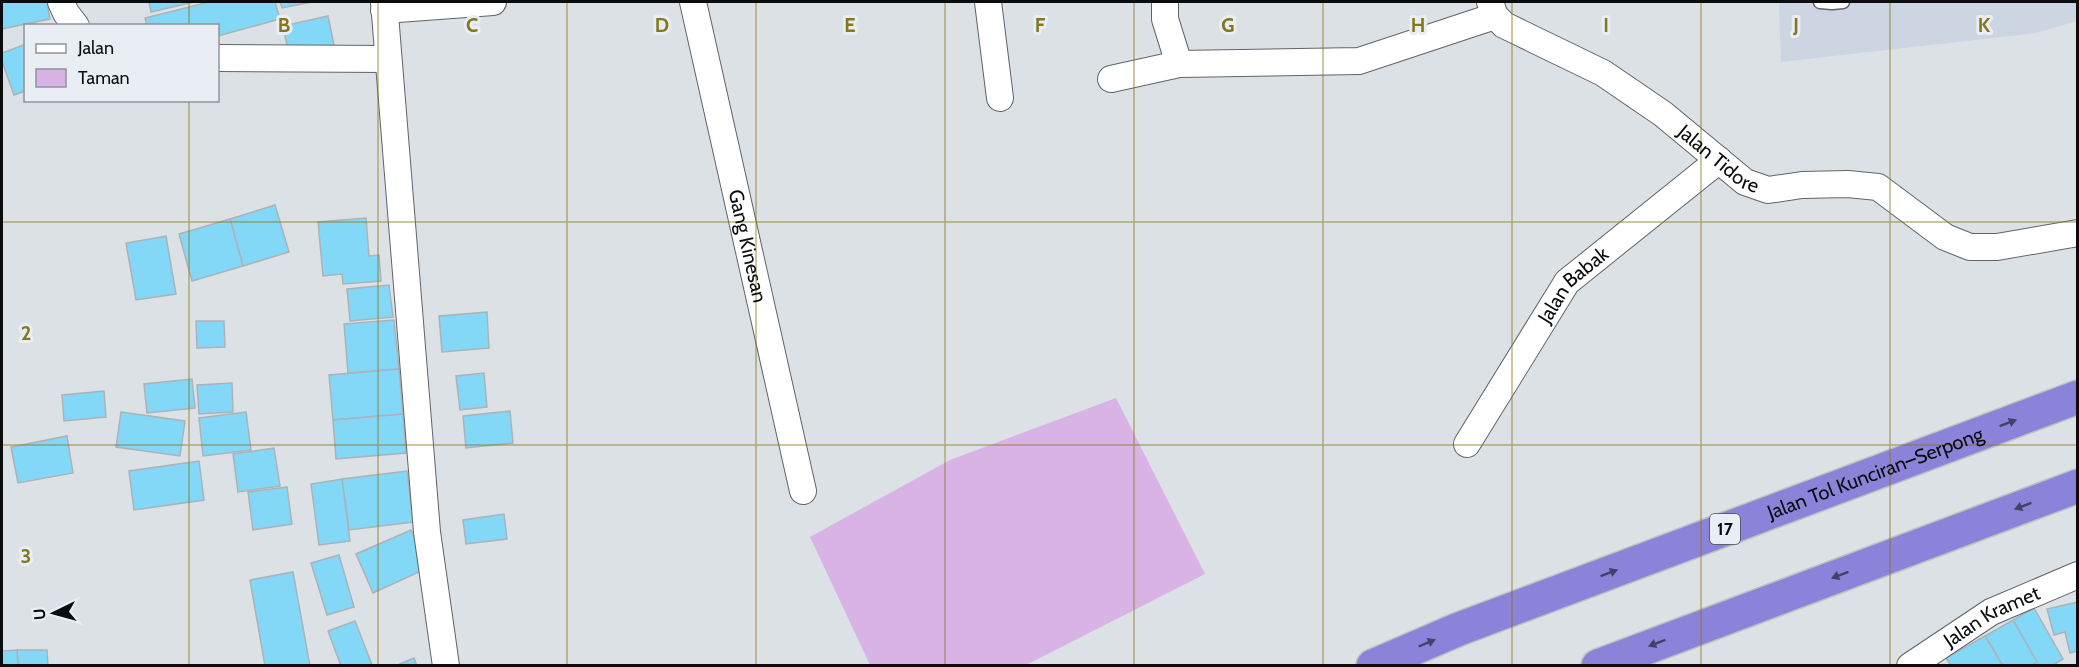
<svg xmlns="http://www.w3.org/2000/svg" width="2079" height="667" viewBox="0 0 2079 667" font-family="Cabin,sans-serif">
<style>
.built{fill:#ccd5e1}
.green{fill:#d9b2e6}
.building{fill:#83d7f7;stroke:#acb3b6;stroke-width:1.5}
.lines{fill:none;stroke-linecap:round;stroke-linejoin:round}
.lane-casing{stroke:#606469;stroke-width:15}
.street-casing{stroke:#606469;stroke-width:28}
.highway-casing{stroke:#bfc0c0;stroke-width:36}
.lane{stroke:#fff;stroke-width:12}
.street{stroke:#fff;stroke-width:26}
.highway{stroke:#8b82d9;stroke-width:33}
.oneway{fill:#444169}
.grid{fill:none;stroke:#84781c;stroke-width:1.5;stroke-opacity:0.55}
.labels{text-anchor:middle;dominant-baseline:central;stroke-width:6;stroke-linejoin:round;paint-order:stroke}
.shield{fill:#e9eef4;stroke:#4d5052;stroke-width:1.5}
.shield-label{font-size:18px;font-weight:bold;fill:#0a0c0d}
.street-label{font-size:20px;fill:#0a0c0d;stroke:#e9eef4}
.grid-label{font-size:20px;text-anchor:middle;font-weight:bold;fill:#84781c;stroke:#e9eef4;stroke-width:6;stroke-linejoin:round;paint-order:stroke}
</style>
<rect width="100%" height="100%" fill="#dce1e6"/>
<polygon class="built" points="1779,2 2077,2 2077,21 2036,33 1781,62"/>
<polygon class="green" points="1116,398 1205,574 1026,665 870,665 810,537 950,460"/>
<g class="building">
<polygon points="2,2 47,2 50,19 2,29"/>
<polygon points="149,2 194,2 151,12"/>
<polygon points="209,2 275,2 280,19 218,36 218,26 147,26 145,18"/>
<polygon points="280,2 312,2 282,8"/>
<polygon points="328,16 334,45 289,55 283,26"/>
<polygon points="26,44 26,91 14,95 2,61 2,53"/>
<polygon points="275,205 289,252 243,266 230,219"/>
<polygon points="366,218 369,256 379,255 381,281 343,284 342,274 323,276 318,222"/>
<polygon points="230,219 243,266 192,281 179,234"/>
<polygon points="166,236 176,294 136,300 126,243"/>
<polygon points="389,285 393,317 350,321 347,289"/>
<polygon points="487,312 489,348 442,352 439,316"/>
<polygon points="394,320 399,369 348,373 344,324"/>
<polygon points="196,321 224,321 225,347 197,348"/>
<polygon points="399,369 403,414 333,420 329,375"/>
<polygon points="484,373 487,407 460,410 456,376"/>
<polygon points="192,379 195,408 147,413 144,384"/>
<polygon points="232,383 233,412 199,414 197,385"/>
<polygon points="104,391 106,417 64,421 62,395"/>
<polygon points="510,411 513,443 466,448 463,416"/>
<polygon points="121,412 185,421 180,456 116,447"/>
<polygon points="246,412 251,450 203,456 199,418"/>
<polygon points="403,414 406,453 336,459 333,420"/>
<polygon points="67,436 73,473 18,483 11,447"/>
<polygon points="274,448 280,486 238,492 233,454"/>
<polygon points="199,461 204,500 134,510 129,471"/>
<polygon points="407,471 413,522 349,530 342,479"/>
<polygon points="342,479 350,541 319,545 311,484"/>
<polygon points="287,487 292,524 253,530 248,492"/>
<polygon points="504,514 507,539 466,544 463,520"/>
<polygon points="411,530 428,568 373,593 356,554"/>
<polygon points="339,555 354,607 327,615 311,563"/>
<polygon points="293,572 310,666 265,666 250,580"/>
<polygon points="2078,602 2078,651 2070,653 2065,632 2054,635 2047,609"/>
<polygon points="2034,608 2063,659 2052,666 2039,666 2013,620"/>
<polygon points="2013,620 2037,662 2031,666 2003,666 1985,636"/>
<polygon points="355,621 372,665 372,666 341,666 328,631"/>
<polygon points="1985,636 2003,666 1951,666 1946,658"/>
<polygon points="17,650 47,650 48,666 18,666"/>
<polygon points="17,650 18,666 2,666 2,651"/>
<polygon points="414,658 417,666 395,666"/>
</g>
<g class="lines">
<defs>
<polyline id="lane" points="1820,2 1832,3 1843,2"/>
<g id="street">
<polyline points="61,2 66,13 76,26"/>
<polyline points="384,2 427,532 446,666"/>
<path id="s1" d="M693,2l110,489"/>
<polyline points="988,2 1000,98"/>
<polyline points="1165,2 1165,19 1179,64"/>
<path id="s2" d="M1490,2l5,14 9,9 99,48 60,41 82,68 23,8 34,-5 46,-1 30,3 67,50 25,10h27l81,-14"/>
<polyline points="384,10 493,2"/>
<polyline points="218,58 388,59"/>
<polyline points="1111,79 1179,64 1359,61 1495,16"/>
<path id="s3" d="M1467,444l100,-162 152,-122"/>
<path id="s4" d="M1910,666l81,-54 87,-37"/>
</g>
<g id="highway">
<path id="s5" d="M1373,666l86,-37 619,-232"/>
<polyline points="1598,666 2078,486"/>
</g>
</defs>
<use href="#lane" class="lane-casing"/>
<use href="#street" class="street-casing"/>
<use href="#highway" class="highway-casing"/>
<use href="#lane" class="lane"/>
<use href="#street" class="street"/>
<use href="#highway" class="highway"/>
</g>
<defs><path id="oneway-solid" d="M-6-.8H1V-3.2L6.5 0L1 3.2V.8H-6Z" transform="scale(1.5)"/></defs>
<g class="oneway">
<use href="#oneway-solid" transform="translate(2008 423) rotate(-21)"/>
<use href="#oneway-solid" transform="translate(2023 506) rotate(159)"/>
<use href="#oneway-solid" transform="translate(1609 573) rotate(-21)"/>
<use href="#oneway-solid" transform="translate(1840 575) rotate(159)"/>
<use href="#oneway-solid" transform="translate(1427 643) rotate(-23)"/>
<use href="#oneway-solid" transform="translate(1657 643) rotate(159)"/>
</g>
<path class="grid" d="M189,2v24M378,2v664M567,2v664M756,2v664M945,2v664M1134,2v664M1323,2v664M1512,2v664M1701,2v664M1890,2v664M189,100v566M2,222h2076M2,445h2076"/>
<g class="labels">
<rect class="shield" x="1710" y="514" width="30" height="30" rx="4.5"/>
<g class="shield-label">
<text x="1725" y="529">17</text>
</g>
<g class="street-label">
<text stroke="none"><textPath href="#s2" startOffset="282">Jalan Tidore</textPath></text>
<text stroke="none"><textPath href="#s1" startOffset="250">Gang Kinesan</textPath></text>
<text stroke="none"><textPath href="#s3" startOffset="192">Jalan Babak</textPath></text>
<text stroke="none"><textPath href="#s5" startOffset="538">Jalan Tol Kunciran–Serpong</textPath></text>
<text stroke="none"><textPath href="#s4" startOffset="96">Jalan Kramet</textPath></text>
</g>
</g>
<g class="grid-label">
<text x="284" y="32">B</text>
<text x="472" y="32">C</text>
<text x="662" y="32">D</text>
<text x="850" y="32">E</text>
<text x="1040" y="32">F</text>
<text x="1228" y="32">G</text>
<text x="1418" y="32">H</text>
<text x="1606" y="32">I</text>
<text x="1796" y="32">J</text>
<text x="1984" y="32">K</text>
<text x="26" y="340">2</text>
<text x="26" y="563">3</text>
</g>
<rect width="2079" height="667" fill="none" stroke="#0a0c0d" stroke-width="6"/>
<rect x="24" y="24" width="195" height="78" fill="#e9eef4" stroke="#909498" stroke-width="1.5"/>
<rect x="36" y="44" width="30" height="9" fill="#ffffff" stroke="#909498" stroke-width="1.5"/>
<text x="78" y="54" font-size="18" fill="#0a0c0d">Jalan</text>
<rect x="36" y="69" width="30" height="18" fill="#d9b2e6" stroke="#909498" stroke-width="1.5"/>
<text x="78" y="84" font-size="18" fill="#0a0c0d">Taman</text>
<g transform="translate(54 613) rotate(265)" stroke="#e9eef4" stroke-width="4.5" paint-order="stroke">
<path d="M0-4.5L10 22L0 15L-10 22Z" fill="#0a0c0d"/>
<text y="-9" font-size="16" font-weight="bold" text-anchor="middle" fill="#0a0c0d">U</text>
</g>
</svg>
